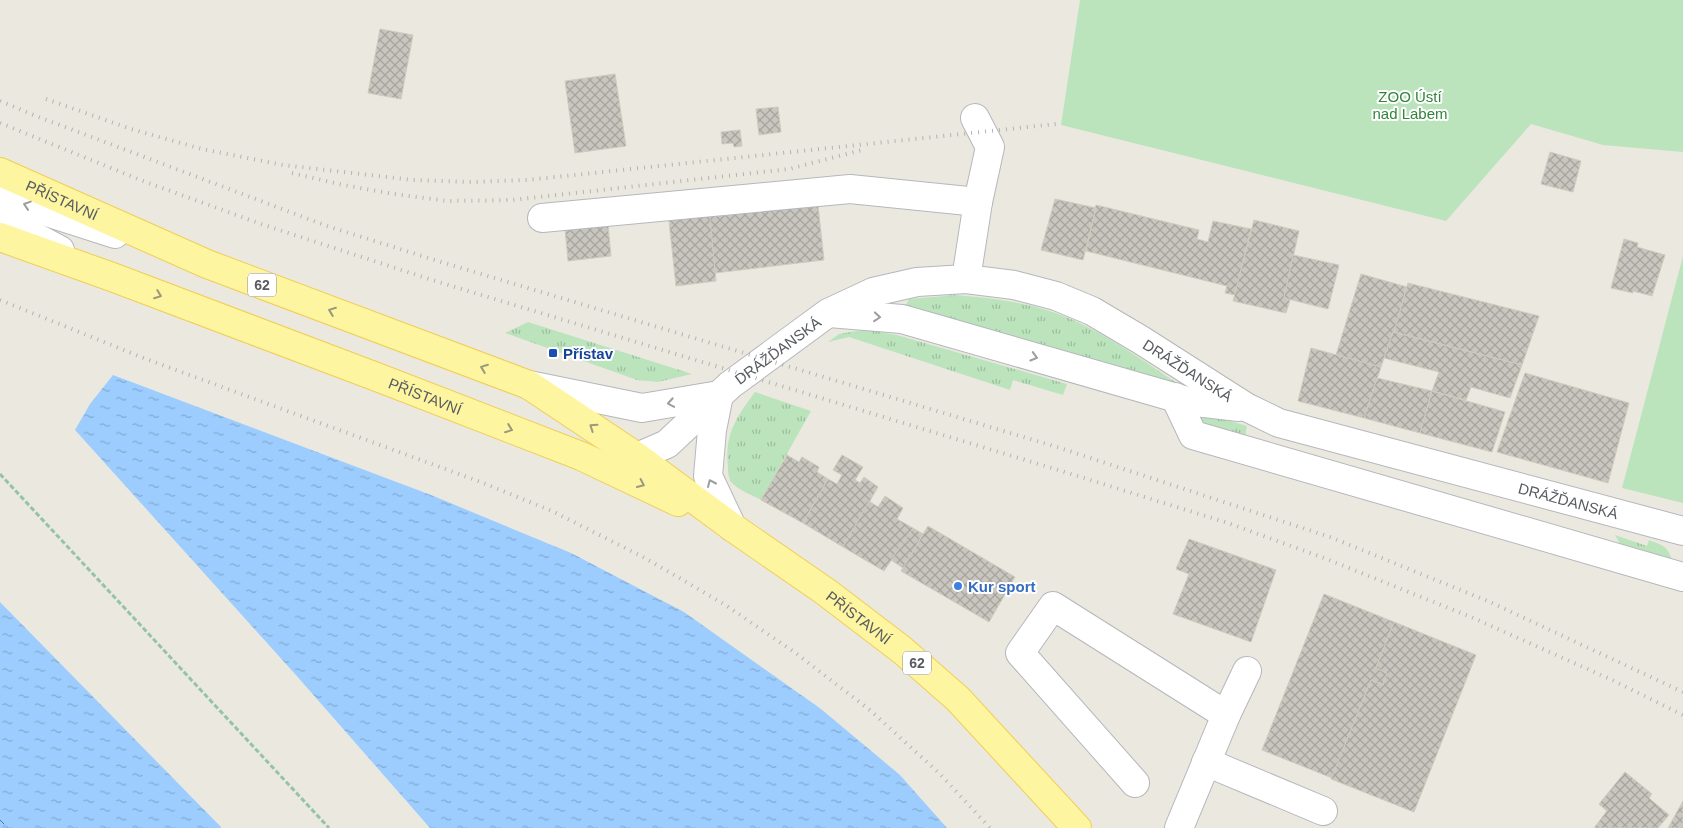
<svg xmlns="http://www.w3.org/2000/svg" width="1683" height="828" viewBox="0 0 1683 828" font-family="Helvetica,sans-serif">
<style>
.grass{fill:url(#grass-tufts)}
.park{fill:#bbe4bd}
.water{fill:url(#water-ripples)}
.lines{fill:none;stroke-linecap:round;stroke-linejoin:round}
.ferry{stroke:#4076c1;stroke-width:1;stroke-dasharray:6 5;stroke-linecap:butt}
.building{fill:url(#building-cross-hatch);stroke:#d0cbbe}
.minor-casing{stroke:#b5b7bc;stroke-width:30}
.major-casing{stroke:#f0ce54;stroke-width:30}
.path{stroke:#94c4a5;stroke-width:3;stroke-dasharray:5 2.5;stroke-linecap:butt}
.minor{stroke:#fff;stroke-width:28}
.major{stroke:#fef5a1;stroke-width:28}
.rail{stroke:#b1b2b2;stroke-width:4;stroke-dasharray:1 6;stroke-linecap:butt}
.oneway{stroke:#9b9da0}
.oneway2{stroke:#9a997a}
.transit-dot{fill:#1a4fb4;stroke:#fff;stroke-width:2}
.shop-dot{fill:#3f7fe0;stroke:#fff;stroke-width:2}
.labels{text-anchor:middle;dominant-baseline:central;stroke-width:4;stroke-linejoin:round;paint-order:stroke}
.shield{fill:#fff;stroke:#8a8c90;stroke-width:1}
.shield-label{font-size:14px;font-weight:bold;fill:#585b60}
.park-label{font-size:15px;fill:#34833d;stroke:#fff}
.street-label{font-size:15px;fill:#585b60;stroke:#fff}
.transit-label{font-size:15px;font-weight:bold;fill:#164399;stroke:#fff;text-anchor:start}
.shop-label{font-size:15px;font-weight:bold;fill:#366cbe;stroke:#fff;text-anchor:start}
</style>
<defs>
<pattern id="grass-tufts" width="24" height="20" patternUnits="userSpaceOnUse" patternTransform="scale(1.25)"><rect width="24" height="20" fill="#bbe4bd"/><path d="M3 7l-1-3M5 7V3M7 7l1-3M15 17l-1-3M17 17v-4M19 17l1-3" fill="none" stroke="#9bbc9d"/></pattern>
<pattern id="water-ripples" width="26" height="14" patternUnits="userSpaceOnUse" patternTransform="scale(1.25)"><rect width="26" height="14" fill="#9ccdfe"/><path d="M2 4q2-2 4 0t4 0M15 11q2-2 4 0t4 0" fill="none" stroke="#82a9d1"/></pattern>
<pattern id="building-cross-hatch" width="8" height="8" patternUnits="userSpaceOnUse" patternTransform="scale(1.25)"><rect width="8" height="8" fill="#c8c6be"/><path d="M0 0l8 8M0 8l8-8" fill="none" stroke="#a5a49e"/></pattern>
</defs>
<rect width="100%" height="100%" fill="#ebe9df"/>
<g class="grass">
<path d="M956,295c33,3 65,6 97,17 47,16 91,50 132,76l-276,-80 -3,-3 3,-6z"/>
<polygon points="528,322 692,374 658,382 637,380 505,333"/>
<polygon points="856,331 873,331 897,335 1067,384 1063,395 1013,380 1010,390 849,337 828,342 839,334"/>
<path d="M755,392l56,19 -50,89c-9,-5 -23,-10 -30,-18 -3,-5 -3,-10 -3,-15 -4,-33 9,-51 27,-75z"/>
<polygon points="1203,413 1247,426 1245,437 1199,425 1196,415"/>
<path d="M1615,535l32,11 2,-6c13,5 18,6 23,19l-52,-15z"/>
</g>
<g class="park">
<polygon points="1080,0 1683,0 1683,152 1603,145 1531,124 1446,221 1061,125"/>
<polygon points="1683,256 1683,503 1622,488"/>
</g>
<g class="water">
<polygon points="113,375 431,495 571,553 684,612 821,709 900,775 947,828 430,828 295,674 75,430 90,404"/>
<polygon points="0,602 221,827 221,828 0,828"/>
</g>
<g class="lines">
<polyline class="ferry" points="0,820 8,828"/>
</g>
<g class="building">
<polygon points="380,29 413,35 401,99 368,93"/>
<polygon points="615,74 626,146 575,153 565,81"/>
<polygon points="778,107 781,132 759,135 756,109"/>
<polygon points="740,130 742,146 734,147 733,143 722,144 721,132"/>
<polygon points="1550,152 1581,161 1573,192 1541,184"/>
<polygon points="1055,199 1096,208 1083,260 1041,250"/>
<polygon points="818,205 824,260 715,273 709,217"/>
<polygon points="1096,205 1199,230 1197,239 1208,242 1213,221 1251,229 1235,295 1225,293 1227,286 1086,251 1096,208 1095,208"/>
<polygon points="709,208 716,281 676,286 668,212"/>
<polygon points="1254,220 1299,231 1284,298 1290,300 1286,313 1233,301"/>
<polygon points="608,224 611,256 568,261 565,229"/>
<polygon points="1624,239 1638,243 1637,247 1665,255 1652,296 1633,291 1633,293 1611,288"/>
<polygon points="1293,255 1339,265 1328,309 1284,298"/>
<polygon points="1361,274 1407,287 1394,332 1393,332 1381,367 1336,355"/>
<polygon points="1408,283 1539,316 1522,365 1394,332"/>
<polygon points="1393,332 1522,365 1510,398 1471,387 1466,400 1432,391 1439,372 1384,358"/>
<polygon points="1311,348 1381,367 1364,418 1298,401"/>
<polygon points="1525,373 1629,403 1608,483 1497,452"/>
<polygon points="1377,378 1432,391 1420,433 1364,418"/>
<polygon points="1432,391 1505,412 1492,452 1420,433"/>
<polygon points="787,455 799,462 802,457 819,467 817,472 828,479 803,523 761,500"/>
<polygon points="842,455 863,467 855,480 860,483 864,477 878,487 843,547 803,523 828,479 837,484 842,475 833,470"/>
<polygon points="885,496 903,508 897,519 913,528 884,571 843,547 869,501 878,507"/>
<polygon points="928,526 1015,577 989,622 901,571"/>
<polygon points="913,528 923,534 903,568 891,560"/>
<polygon points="1189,539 1276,570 1251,642 1173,614 1189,574 1176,569"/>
<polygon points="1324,594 1394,622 1376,668 1387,673 1383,685 1371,680 1332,778 1262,750"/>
<polygon points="1394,622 1476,655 1414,812 1331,779 1371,680 1383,685 1387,673 1376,668"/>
<polygon points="1625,772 1652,794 1649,798 1669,815 1658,828 1594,828 1607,811 1599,804"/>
<polygon points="1683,801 1683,828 1668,828"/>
</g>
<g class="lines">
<defs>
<g id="minor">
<polyline points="0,197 115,234"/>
<polyline points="0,218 60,250"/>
<polyline points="542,218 850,189 978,202"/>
<polyline points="966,279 978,202 990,147 975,118"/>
<polyline points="829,313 902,319 1187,401 1239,407"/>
<polyline points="529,385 642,408 719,395"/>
<polyline points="719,395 712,430 708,476 732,527"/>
<polyline points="1175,397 1193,435 1683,577"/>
<path id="s1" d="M615,457h22l30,-13 63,-59 98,-72 45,-21 44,-10 49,-3 48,6 42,11 36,15 49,29 105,67 33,16 404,108"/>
<polyline points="1206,762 1323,811"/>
<polyline points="1135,783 1020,653 1053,606 1226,715"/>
<polyline points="1179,828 1226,715 1247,671"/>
</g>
<g id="major">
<path id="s2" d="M0,172l207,92 322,121 108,72 95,70 94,65 76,58 56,49 119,129"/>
<path id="s3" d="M0,237l112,40 270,102 199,77 97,46"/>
</g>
</defs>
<use href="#minor" class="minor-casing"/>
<use href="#major" class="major-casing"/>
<polyline class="path" points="0,474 329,828"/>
<use href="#minor" class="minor"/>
<use href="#major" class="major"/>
<g class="rail">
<polyline points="46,99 131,129 202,149 283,165 413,180 474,182 527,180 1056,124"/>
<polyline points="0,101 36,116 327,226 438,261 1060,448 1330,537 1490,602 1683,692"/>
<polyline points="0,123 143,181 261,224 432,280 1055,469 1228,523 1324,558 1471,617 1610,679 1683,715"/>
<polyline points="292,173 343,185 394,194 448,201 512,200 789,169 862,150"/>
<polyline points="0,300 146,359 478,481 552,511 643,557 724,604 797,654 871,711 940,774 990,828"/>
</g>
</g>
<defs><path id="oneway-chevron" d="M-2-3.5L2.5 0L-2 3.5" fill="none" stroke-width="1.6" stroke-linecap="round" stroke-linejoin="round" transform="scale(1.25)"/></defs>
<g class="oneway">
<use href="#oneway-chevron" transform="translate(27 205) rotate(-162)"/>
<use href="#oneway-chevron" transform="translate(877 317) rotate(5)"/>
<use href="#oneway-chevron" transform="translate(1034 357) rotate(16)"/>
<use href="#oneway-chevron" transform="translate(671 403) rotate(170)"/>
<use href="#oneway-chevron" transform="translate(711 483) rotate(-114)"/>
</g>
<g class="oneway2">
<use href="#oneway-chevron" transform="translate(158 295) rotate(21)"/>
<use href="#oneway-chevron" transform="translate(332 311) rotate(-159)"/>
<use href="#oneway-chevron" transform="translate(484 368) rotate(-159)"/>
<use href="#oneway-chevron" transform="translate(593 427) rotate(-146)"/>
<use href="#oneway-chevron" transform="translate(509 429) rotate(21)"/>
<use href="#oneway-chevron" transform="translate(641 484) rotate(25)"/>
</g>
<rect class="transit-dot" x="548" y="348" width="10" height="10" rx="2.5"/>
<circle class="shop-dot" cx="958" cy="586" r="5"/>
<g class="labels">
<g class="shield">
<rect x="248" y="273.5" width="28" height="23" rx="4"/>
<rect x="903" y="651.5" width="28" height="23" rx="4"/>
</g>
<g class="shield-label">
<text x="262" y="285">62</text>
<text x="917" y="663">62</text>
</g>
<g class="park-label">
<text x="1410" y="96">ZOO Ústí<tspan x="1410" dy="17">nad Labem</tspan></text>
</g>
<g class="street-label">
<text stroke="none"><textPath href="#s2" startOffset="68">PŘÍSTAVNÍ</textPath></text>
<text stroke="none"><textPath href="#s1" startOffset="200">DRÁŽĎANSKÁ</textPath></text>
<text stroke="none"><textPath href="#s1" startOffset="650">DRÁŽĎANSKÁ</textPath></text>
<text stroke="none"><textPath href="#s3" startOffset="454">PŘÍSTAVNÍ</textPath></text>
<text stroke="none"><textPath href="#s1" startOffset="1055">DRÁŽĎANSKÁ</textPath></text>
<text stroke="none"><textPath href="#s2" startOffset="974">PŘÍSTAVNÍ</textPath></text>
</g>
<g class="transit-label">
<text x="563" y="353">Přístav</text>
</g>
<g class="shop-label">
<text x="968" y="586">Kur sport</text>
</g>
</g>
</svg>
